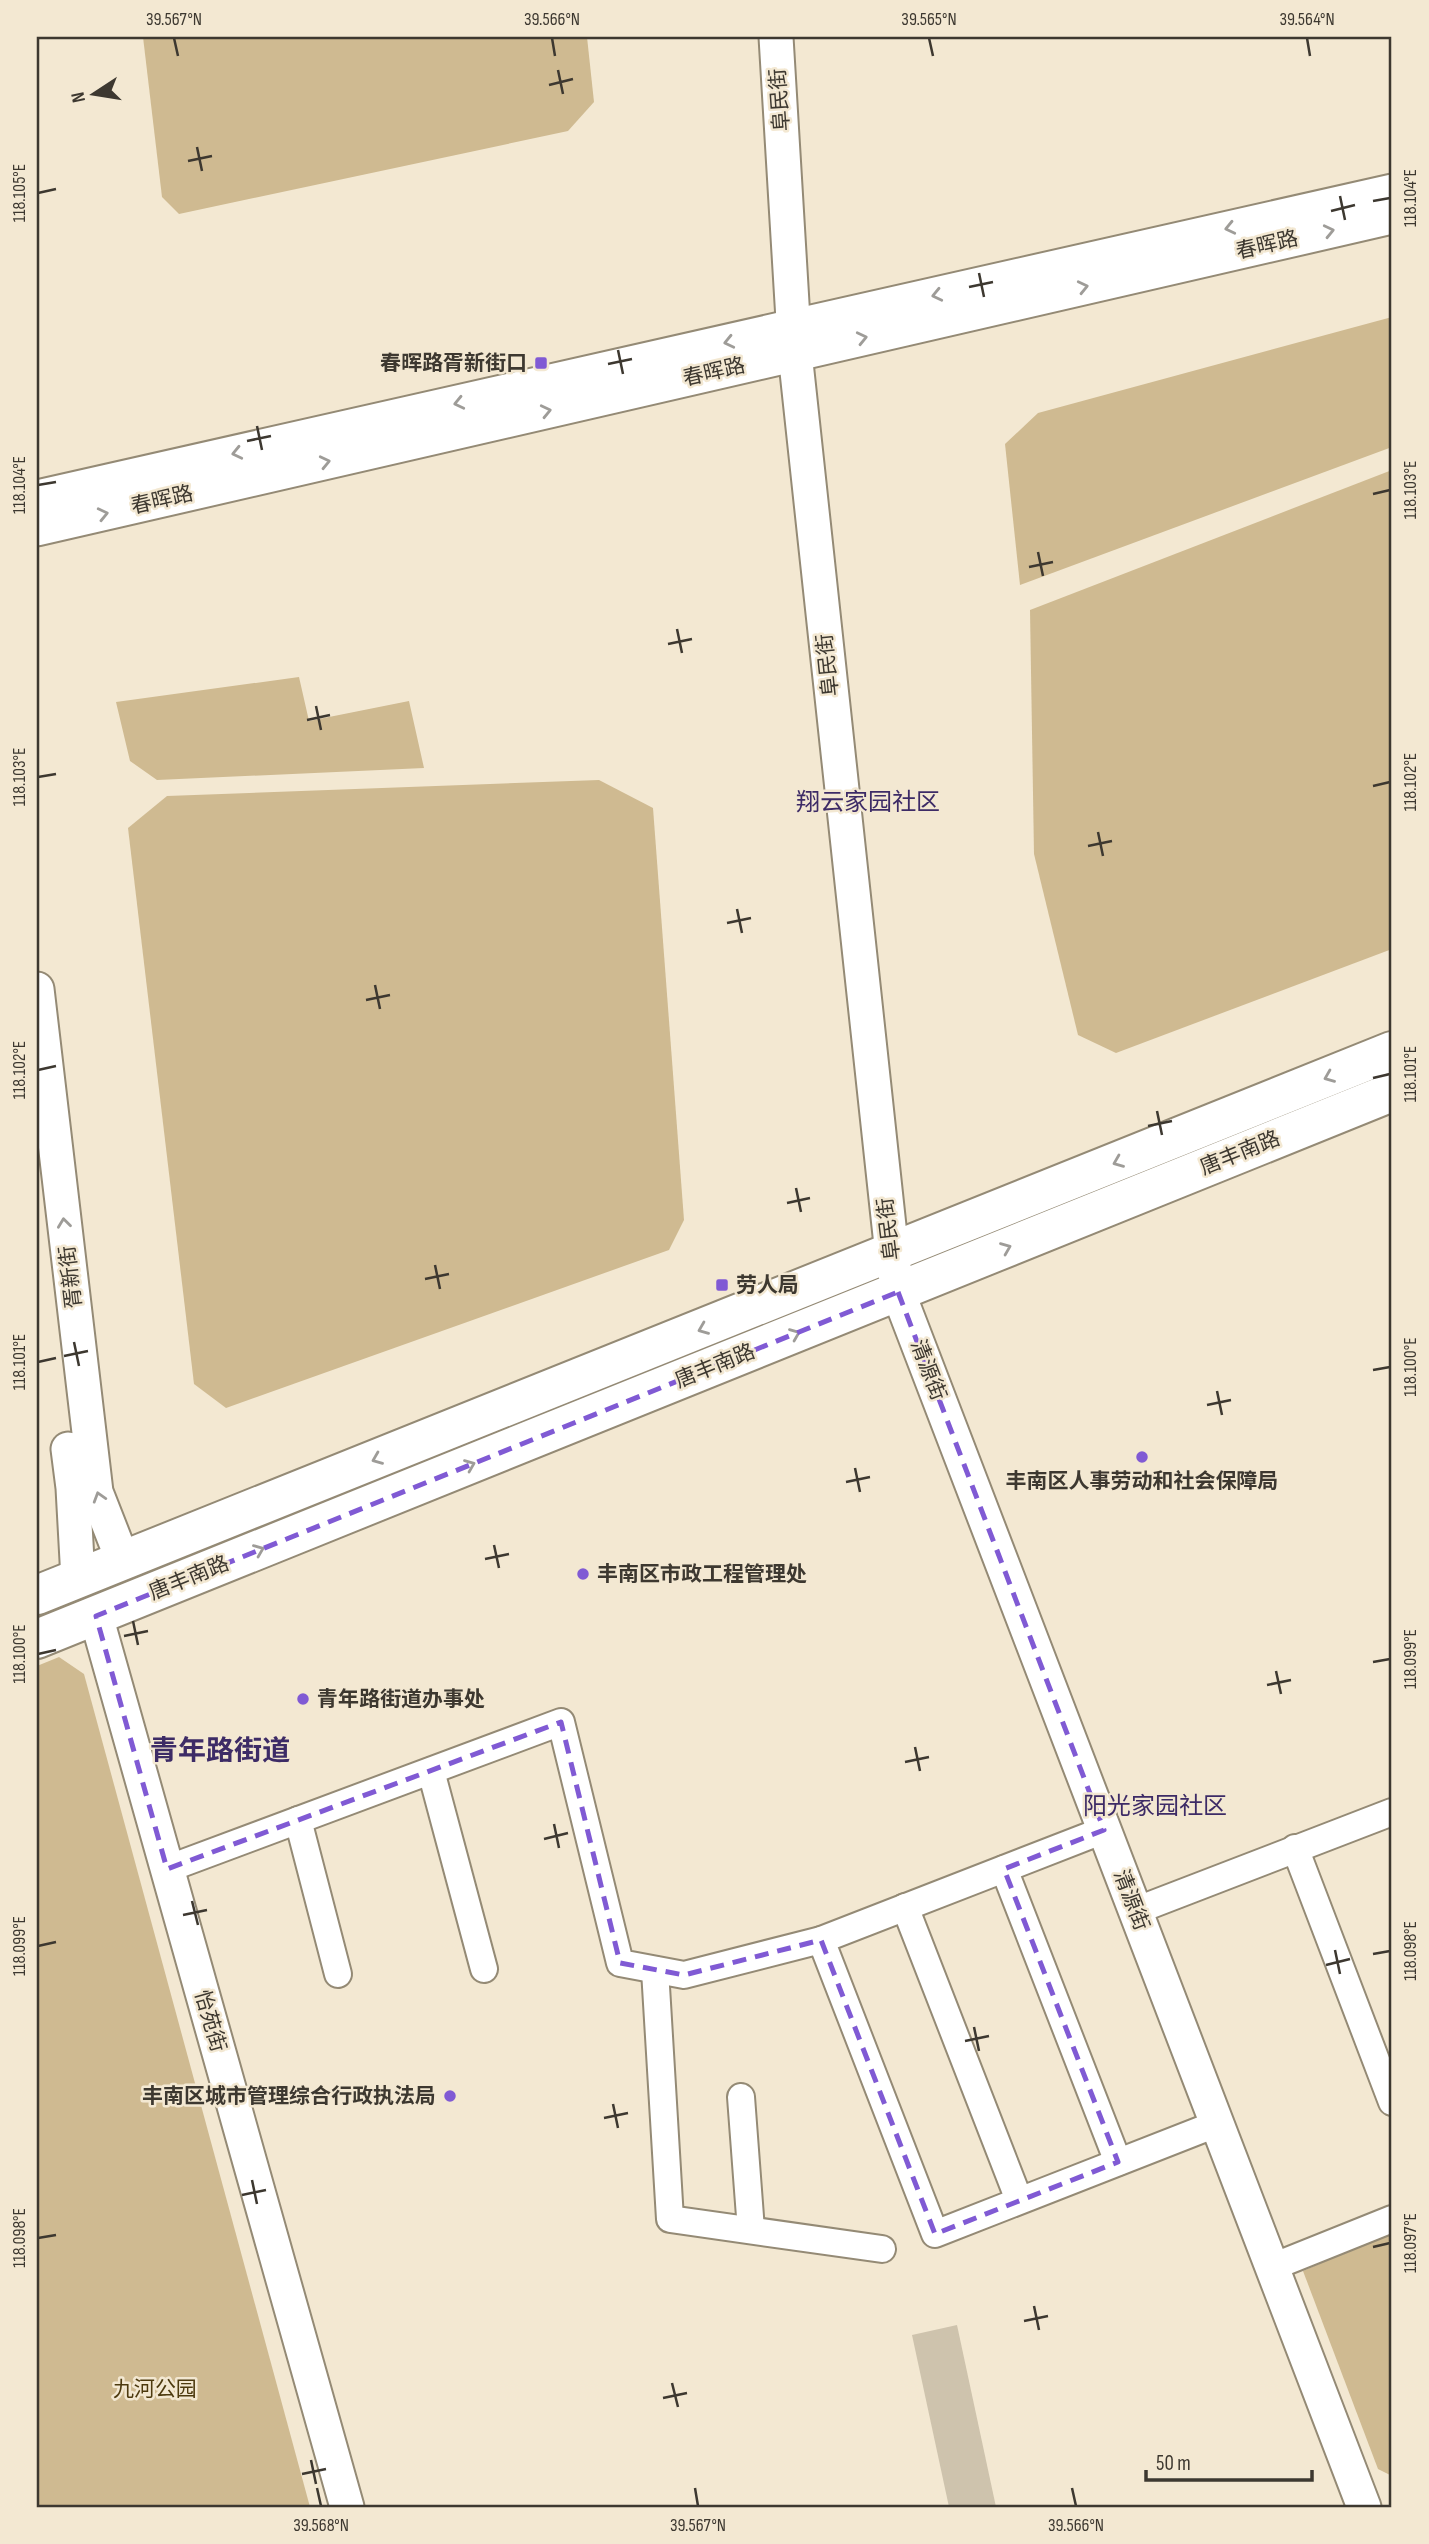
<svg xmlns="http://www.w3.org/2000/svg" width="1429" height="2544" viewBox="0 0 1429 2544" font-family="'Sofia Sans Condensed','Noto Sans SC',sans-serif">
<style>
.green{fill:#cfba91}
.building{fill:#cec3ad}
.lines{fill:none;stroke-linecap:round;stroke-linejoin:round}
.minor-casing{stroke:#948a75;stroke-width:30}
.tertiary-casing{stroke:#948a75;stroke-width:37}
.primary-casing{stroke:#948a75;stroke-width:42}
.minor{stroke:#fff;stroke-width:26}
.tertiary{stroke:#fff;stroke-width:33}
.primary{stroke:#fff;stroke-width:38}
.oneway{stroke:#9e9c98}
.marked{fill:none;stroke:#805ad4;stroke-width:5;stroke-dasharray:14 9;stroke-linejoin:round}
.ticks{fill:none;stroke:#3d3830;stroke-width:2.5}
.poi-dot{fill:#805ad4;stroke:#f3e8d2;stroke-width:2.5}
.labels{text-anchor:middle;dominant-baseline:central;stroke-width:5;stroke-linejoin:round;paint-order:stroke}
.street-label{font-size:21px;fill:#3d3830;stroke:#f3e8d2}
.poi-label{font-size:21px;font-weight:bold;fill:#3d3830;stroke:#f3e8d2;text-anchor:start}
.park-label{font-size:21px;fill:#4d3a0f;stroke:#f3e8d2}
.quarter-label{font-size:24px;fill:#3d2b66;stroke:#f3e8d2}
.district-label{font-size:28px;font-weight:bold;fill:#3d2b66;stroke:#f3e8d2}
.neatline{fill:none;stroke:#3d3830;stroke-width:2.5}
.ticks-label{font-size:18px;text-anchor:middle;fill:#3d3830}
</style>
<rect width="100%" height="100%" fill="#f3e8d2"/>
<g class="green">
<polygon points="143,37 587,37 594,102 568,131 179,214 162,197"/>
<polygon points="1392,317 1392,447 1020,585 1005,444 1038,413"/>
<polygon points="1392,470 1392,949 1116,1053 1078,1035 1034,854 1030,610"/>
<polygon points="299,677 309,721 409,701 424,768 157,780 130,761 116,702"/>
<polygon points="599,780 653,808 684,1220 669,1250 226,1408 194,1384 128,828 167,796"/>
<polygon points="59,1657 84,1674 310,2507 37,2507 37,1666"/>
<polygon points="1392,2232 1392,2476 1378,2469 1303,2271"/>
</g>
<polygon class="building" points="957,2325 996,2507 949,2507 912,2335"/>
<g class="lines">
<defs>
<g id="minor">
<polyline points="431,1771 484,1969"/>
<polyline points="298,1820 338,1974"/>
<polyline points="1104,1830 821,1940 935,2234 1216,2124"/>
<polyline points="1295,1848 1392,2102"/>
<polyline points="167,1869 561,1722 620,1963 684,1975 821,1940"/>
<polyline points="1004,1869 1118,2162"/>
<polyline points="905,1907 1019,2200"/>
<polyline points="1135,1911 1392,1812"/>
<polyline points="655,1970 670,2219 882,2249"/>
<polyline points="741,2097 751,2230"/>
<polyline points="1270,2268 1392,2219"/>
</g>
<g id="tertiary">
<polyline points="776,37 795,353 892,1254 898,1292 1364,2507"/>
<polyline points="37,497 1392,191"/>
<polyline points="37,529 1392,217"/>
<polyline points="37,989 96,1492 123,1561"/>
<polyline points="68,1449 73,1488 78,1579"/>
<polyline points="96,1616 347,2507"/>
</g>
<g id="primary">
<polyline points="37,1595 1392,1051"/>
<polyline points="37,1639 1392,1092"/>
</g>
</defs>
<use href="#minor" class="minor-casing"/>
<use href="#tertiary" class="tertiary-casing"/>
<use href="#primary" class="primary-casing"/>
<use href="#minor" class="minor"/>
<use href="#tertiary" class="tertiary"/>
<use href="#primary" class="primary"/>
</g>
<defs><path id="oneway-chevron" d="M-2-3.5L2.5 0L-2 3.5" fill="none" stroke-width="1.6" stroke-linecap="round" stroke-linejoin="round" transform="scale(1.75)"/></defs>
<g class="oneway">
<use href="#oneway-chevron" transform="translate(1230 228) rotate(167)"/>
<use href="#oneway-chevron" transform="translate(1329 231) rotate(-13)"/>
<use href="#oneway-chevron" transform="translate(1083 287) rotate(-13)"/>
<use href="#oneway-chevron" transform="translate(937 295) rotate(167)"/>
<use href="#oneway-chevron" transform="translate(862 338) rotate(-13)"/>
<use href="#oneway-chevron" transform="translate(729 342) rotate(167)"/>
<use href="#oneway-chevron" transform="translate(459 403) rotate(167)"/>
<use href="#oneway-chevron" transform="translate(546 411) rotate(-13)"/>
<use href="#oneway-chevron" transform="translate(237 453) rotate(167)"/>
<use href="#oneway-chevron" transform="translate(325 462) rotate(-13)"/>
<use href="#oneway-chevron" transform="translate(103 514) rotate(-13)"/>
<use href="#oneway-chevron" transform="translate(1329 1077) rotate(158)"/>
<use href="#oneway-chevron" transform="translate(1118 1162) rotate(158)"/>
<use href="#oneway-chevron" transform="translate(64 1223) rotate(-97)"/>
<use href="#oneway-chevron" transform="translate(1006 1248) rotate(-22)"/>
<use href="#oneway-chevron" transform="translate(703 1329) rotate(158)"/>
<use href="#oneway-chevron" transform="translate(795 1334) rotate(-22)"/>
<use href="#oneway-chevron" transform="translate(377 1459) rotate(158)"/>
<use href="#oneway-chevron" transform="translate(470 1465) rotate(-22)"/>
<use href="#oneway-chevron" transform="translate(99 1497) rotate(-107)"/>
<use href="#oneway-chevron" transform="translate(259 1550) rotate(-22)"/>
</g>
<path class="marked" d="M898,1292l206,538 -100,39 114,293 -183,72 -114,-294 -137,35 -64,-12 -59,-241 -394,147 -71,-253z"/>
<path class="ticks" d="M174,38l4,18M552,38l3,18M929,38l4,18M1307,38l3,18M558,70l5,24M549,85l24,-6M197,147l5,24M188,161l24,-5M38,193l18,-4M1340,196l5,24M1373,201l17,-3M1331,211l24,-6M979,273l5,24M969,287l24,-5M618,350l5,24M608,364l24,-5M257,426l5,24M247,441l24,-5M38,485l18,-3M1373,494l17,-4M1038,552l5,24M1029,567l24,-5M677,629l5,24M668,644l24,-5M316,706l5,24M307,720l23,-5M38,777l18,-3M1373,786l17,-4M1098,832l5,24M1088,846l24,-5M737,909l5,24M727,923l24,-5M375,985l5,24M366,1000l24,-5M38,1070l18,-4M1373,1078l17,-4M1157,1111l5,24M1148,1126l24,-5M796,1188l5,24M787,1203l23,-5M435,1265l5,24M425,1279l24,-5M74,1342l5,24M64,1356l24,-5M38,1362l18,-4M1373,1370l17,-3M1217,1391l5,24M1207,1405l24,-5M855,1468l5,24M846,1482l24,-5M494,1545l5,23M485,1559l24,-5M133,1621l5,24M124,1636l24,-5M38,1654l18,-4M1373,1662l17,-3M1276,1671l5,23M1267,1685l24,-5M915,1747l5,24M905,1762l24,-5M554,1824l5,24M544,1839l24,-6M192,1901l6,24M183,1915l24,-5M38,1946l18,-4M1335,1950l5,24M1373,1954l17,-3M1326,1965l24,-6M974,2027l5,24M965,2041l24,-5M613,2104l5,24M604,2118l24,-5M252,2180l5,24M242,2195l24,-5M38,2238l18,-3M1373,2247l17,-4M1034,2306l5,24M1024,2321l24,-5M672,2383l6,24M663,2398l24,-5M311,2460l5,24M302,2474l24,-5M317,2488l4,18M695,2488l3,18M1072,2488l4,18"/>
<g class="poi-dot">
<rect x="534" y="356" width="14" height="14" rx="3.5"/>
<rect x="715" y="1278" width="14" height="14" rx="3.5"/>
<circle cx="1142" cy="1457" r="7"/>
<circle cx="583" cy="1574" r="7"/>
<circle cx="303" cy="1699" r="7"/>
<circle cx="450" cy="2096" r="7"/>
</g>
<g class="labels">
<g class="street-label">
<text transform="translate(780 100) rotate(-94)">阜民街</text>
<text transform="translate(1267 245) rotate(-13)">春晖路</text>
<text transform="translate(714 372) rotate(-13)">春晖路</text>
<text transform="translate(162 500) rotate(-13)">春晖路</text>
<text transform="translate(828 665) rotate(-96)">阜民街</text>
<text transform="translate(1240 1153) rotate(-22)">唐丰南路</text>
<text transform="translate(889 1229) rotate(-97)">阜民街</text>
<text transform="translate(71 1277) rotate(-97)">胥新街</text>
<text transform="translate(715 1366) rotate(-22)">唐丰南路</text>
<text transform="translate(928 1370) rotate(69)">清源街</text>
<text transform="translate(189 1578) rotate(-22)">唐丰南路</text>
<text transform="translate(1131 1900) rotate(69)">清源街</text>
<text transform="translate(210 2021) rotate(74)">怡苑街</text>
</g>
<g class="poi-label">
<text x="527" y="363" text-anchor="end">春晖路胥新街口</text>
<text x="736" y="1285">劳人局</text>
<text x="1142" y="1481" text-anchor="middle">丰南区人事劳动和社会保障局</text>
<text x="597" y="1574">丰南区市政工程管理处</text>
<text x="317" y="1699">青年路街道办事处</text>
<text x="436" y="2096" text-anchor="end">丰南区城市管理综合行政执法局</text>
</g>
<g class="park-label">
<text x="155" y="2389">九河公园</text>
</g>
<g class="quarter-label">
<text x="868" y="802">翔云家园社区</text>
<text x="1155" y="1806">阳光家园社区</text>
</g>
<g class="district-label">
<text x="220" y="1751">青年路街道</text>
</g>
</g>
<rect width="1429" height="2544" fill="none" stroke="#f3e8d2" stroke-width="77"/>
<g transform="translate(94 94) rotate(258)" stroke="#f3e8d2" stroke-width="5" paint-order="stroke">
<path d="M0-5L12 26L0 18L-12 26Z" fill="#3d3830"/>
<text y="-10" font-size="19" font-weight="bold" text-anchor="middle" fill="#3d3830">N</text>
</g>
<path d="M1146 2470v10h166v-10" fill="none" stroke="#3d3830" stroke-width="3.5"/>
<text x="1156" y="2470" font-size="21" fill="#3d3830" stroke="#f3e8d2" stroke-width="5" paint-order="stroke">50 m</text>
<rect x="38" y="38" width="1352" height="2468" class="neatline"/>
<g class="ticks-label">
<text x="174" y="25">39.567°N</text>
<text x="552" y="25">39.566°N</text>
<text x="929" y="25">39.565°N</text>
<text x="1307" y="25">39.564°N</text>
<text transform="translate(19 193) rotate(-90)" y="6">118.105°E</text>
<text transform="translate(1410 198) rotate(-90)" y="6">118.104°E</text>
<text transform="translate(19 485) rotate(-90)" y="6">118.104°E</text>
<text transform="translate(1410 490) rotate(-90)" y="6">118.103°E</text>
<text transform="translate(19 777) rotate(-90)" y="6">118.103°E</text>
<text transform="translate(1410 782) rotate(-90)" y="6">118.102°E</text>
<text transform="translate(19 1070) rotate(-90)" y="6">118.102°E</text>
<text transform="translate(1410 1074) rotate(-90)" y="6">118.101°E</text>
<text transform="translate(19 1362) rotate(-90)" y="6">118.101°E</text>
<text transform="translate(1410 1367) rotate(-90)" y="6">118.100°E</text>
<text transform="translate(19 1654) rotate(-90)" y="6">118.100°E</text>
<text transform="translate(1410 1659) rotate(-90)" y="6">118.099°E</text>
<text transform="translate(19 1946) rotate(-90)" y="6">118.099°E</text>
<text transform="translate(1410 1951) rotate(-90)" y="6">118.098°E</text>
<text transform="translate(19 2238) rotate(-90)" y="6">118.098°E</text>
<text transform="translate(1410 2243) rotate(-90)" y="6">118.097°E</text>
<text x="321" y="2531">39.568°N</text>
<text x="698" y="2531">39.567°N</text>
<text x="1076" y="2531">39.566°N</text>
</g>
</svg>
